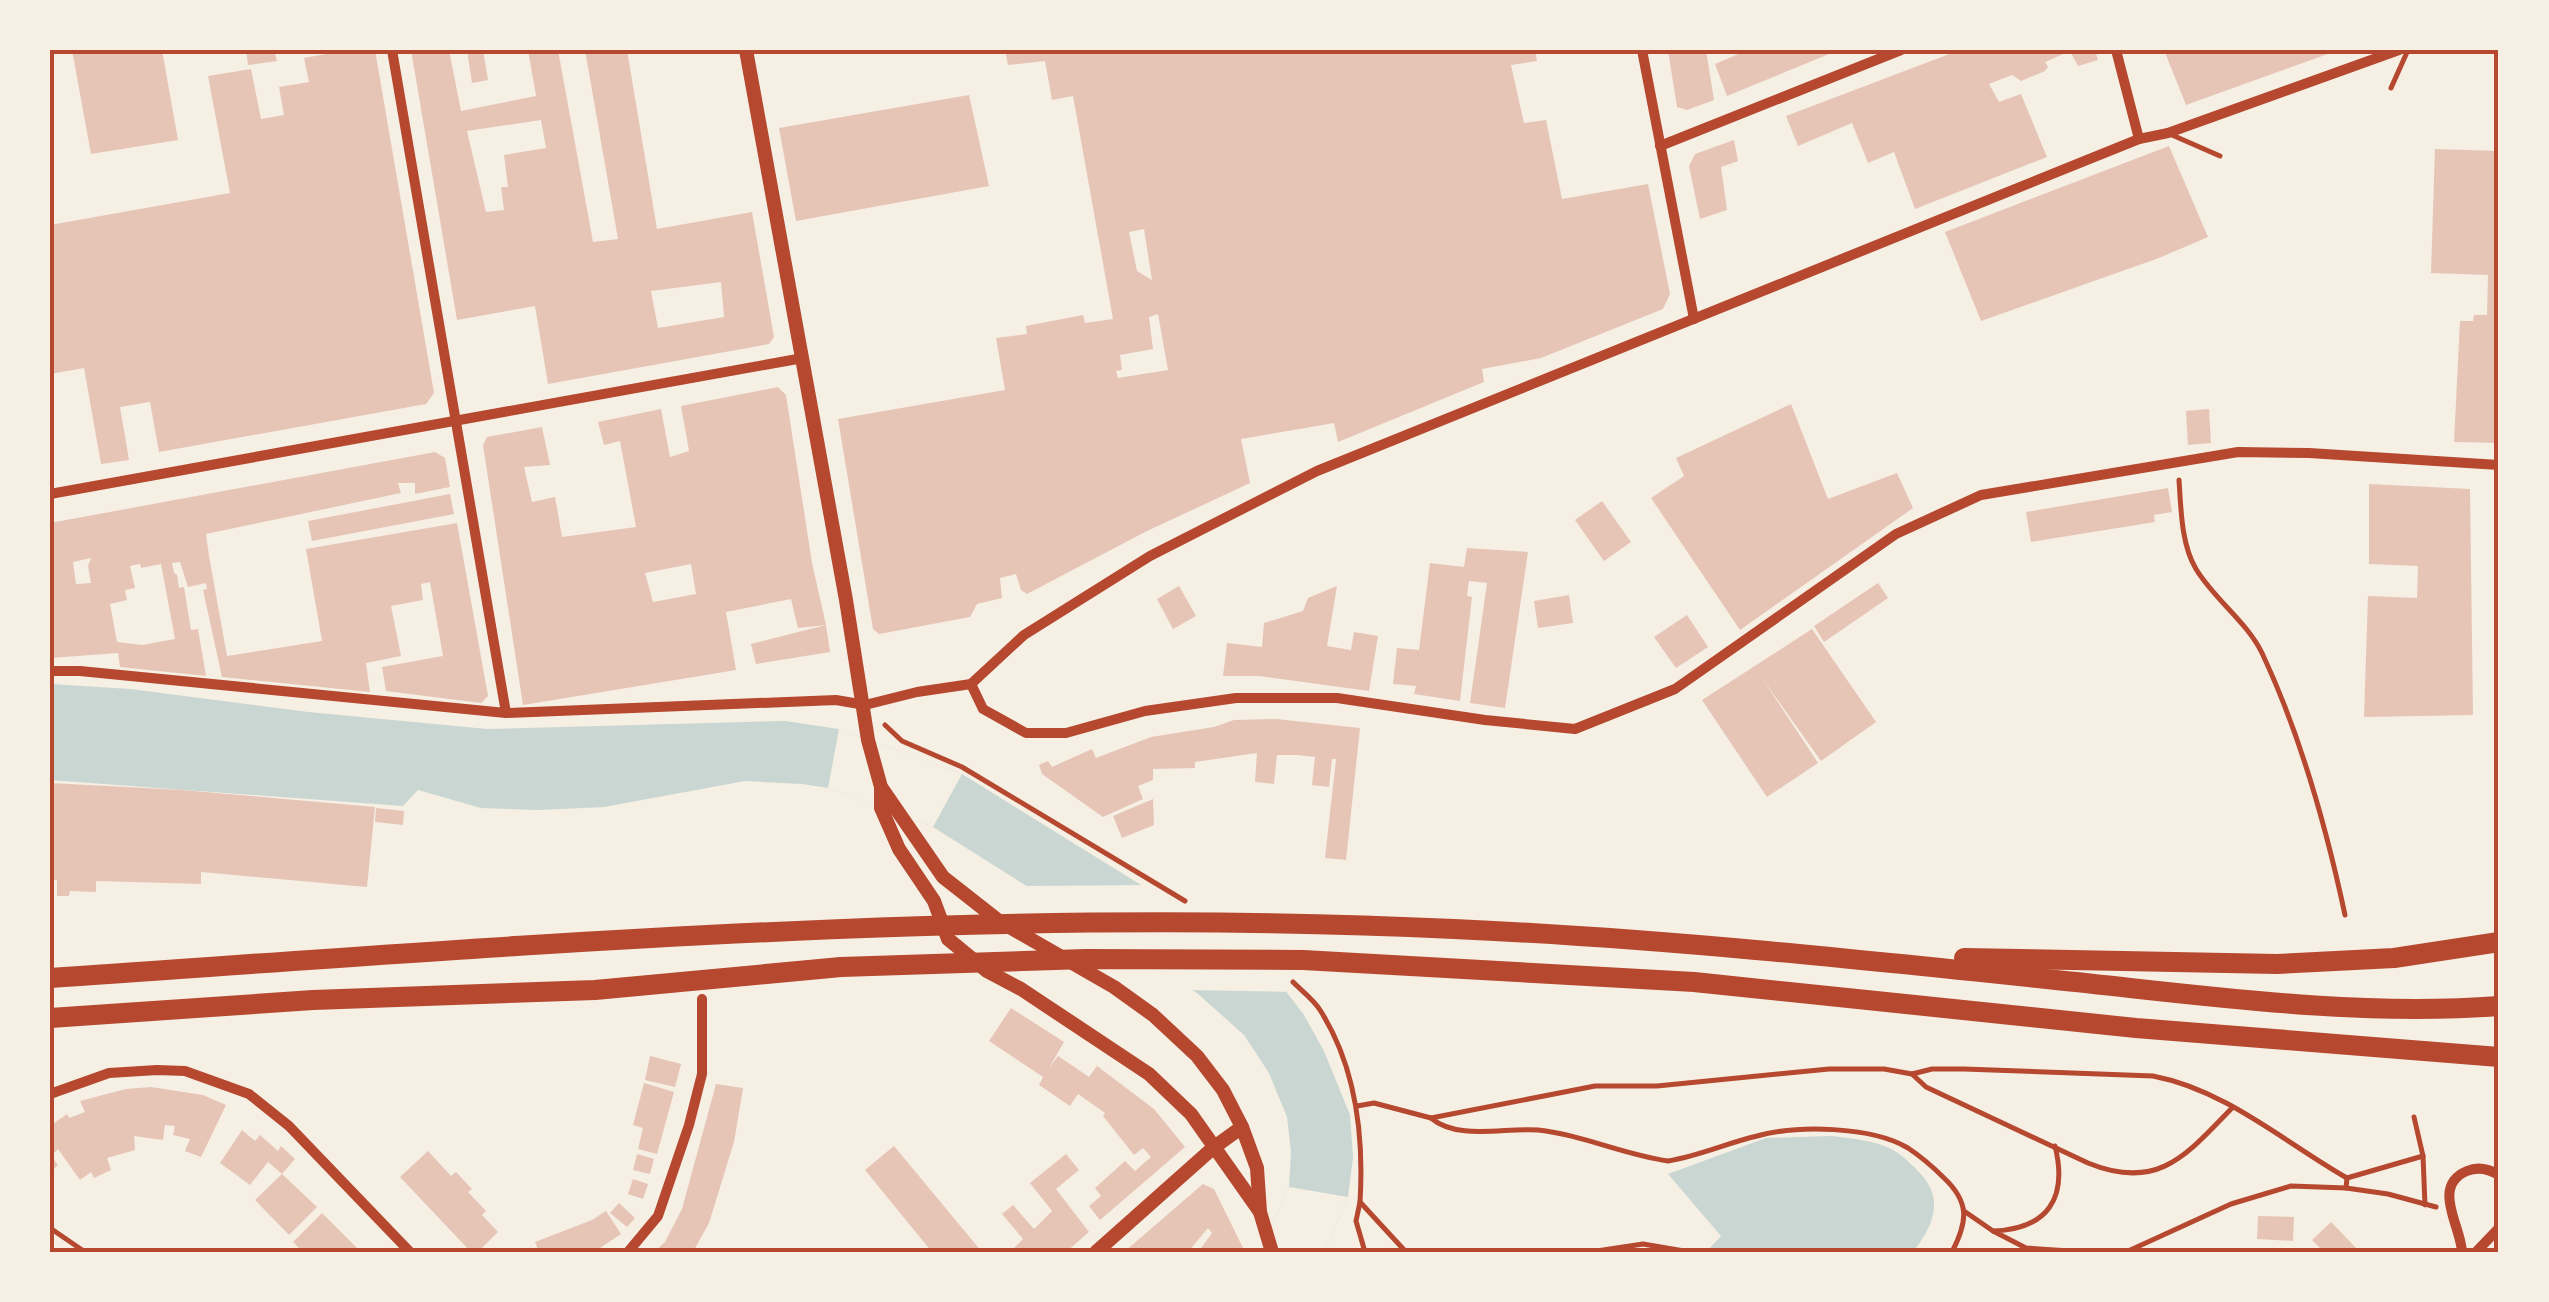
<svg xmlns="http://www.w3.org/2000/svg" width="2549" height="1302" viewBox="0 0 2549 1302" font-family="'PT Sans Narrow',sans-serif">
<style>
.water{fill:#c9d6d2}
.pier{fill:#f6efe4}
.building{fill:#e6c5b7;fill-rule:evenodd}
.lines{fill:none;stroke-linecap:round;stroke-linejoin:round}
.path{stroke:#b5482f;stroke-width:5}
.service{stroke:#b5482f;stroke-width:5}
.minor{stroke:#b5482f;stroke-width:10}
.tertiary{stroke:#b5482f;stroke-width:14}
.motorway{stroke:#b5482f;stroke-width:20}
.neatline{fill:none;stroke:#b5482f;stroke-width:4}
</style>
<rect width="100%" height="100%" fill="#f6efe4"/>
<g class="water">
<polygon points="50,684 130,689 308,712 487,729 785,721 839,729 962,774 1262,960 1304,1015 1324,1051 1350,1115 1353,1157 1348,1197 1324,1252 1260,1252 1289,1187 1291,1152 1287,1117 1269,1073 1244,1035 1197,993 933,827 828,788 802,784 745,781 604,807 539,810 481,808 418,790 403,806 50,780"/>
<path d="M1832,1136c20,3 43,4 61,14 9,5 17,13 24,20 28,27 18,54 -4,82h-200l-4,-3 12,-13 -53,-62 98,-36z"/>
</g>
<g class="pier">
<polygon points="839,729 962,774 933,827 828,788"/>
<polygon points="1151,885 1265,956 1293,992 1182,990 1021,886"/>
<polygon points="1289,1187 1348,1197 1324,1252 1260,1252"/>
</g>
<g class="building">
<polygon points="72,50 162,50 178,140 91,154"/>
<polygon points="246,50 274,50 277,61 248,65"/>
<polygon points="331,50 375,50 434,393 426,404 159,452 150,402 120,407 129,460 101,464 84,368 50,374 50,225 230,193 208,76 251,69 261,119 284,115 279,87 309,82 304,58 331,53"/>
<path d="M411,50h38l12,61 75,-15 -8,-46h30l35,192 25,-3 -33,-189h42l30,179 95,-17 22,125 -5,7 -221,40 -13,-78 -78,14zM541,120l5,28 -42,7 4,32h-7l3,23 -18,2 -19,-81zM721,282l3,35 -66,11 -7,-37z"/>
<polygon points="467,50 483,50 488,80 472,83"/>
<path d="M1005,50h530l2,11 -26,4 13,58 22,-3 16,79 86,-15 22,110 -7,15 -122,49 -59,11 2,13 -146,60 -4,-19 -93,16 9,44 -105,49 -118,62 -6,-4 -5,-16 -16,4 2,20 -25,6 -7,13 -91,17 -6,-5 -35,-210 167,-29 -9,-52 31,-4 -1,-8 57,-11 2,8 28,-4 -40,-223 -21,4 -7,-39 -37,4zM1144,229l8,51 -15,-9 -8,-39zM1158,314l10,56 -50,8 -2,-7 6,-1 -2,-15 33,-6 -4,-32z"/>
<polygon points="1668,50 1706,50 1714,100 1687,110 1677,107"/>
<polygon points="1748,50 1839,50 1727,96 1715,64"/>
<polygon points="1960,50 2095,50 2098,60 2078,66 2070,51 2045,62 2048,67 2045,71 2021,81 2012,75 1989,84 1999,102 2021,94 2047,157 1915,209 1894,152 1868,163 1852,123 1798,146 1786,116"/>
<polygon points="2164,50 2336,50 2336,51 2186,105"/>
<polygon points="969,95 989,186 796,221 779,128"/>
<polygon points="1734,140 1738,161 1721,167 1727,210 1700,219 1689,166 1695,154"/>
<polygon points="2169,146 2208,237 2159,258 1981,321 1945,232"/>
<polygon points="2435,149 2499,151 2499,443 2454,442 2460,321 2473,321 2474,315 2487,315 2488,275 2431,273"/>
<path d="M778,387l8,8 26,168 14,62 4,27 -74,12 -5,-20 75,-19 -28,3 -7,-29 -65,13 10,58 -213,35 -40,-260 4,-8 55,-10 8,38 -26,2 8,35 23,-5 7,40 74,-10 -16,-86 -16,4 -6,-23 63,-13 9,48 19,-6 -8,-45zM691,564l5,30 -43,8 -8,-29z"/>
<polygon points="1791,404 1828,499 1897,473 1913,508 1740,630 1651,498 1684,476 1676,458"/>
<polygon points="2209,409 2211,443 2188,445 2186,411"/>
<path d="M435,452l10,6 5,29 -35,7v-11h-17l3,10 -195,41 3,22 18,100 95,-15 -16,-92 151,-26 31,173 -7,7 -95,-12 -4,-24 61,-11 -13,-74 -9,2 2,16 -32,6 10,50 -35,7 4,29 -148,-15 -19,-87 4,-1 -1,-6 -18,4 -8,-25 -8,1 2,10 3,2 2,13 5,-1 7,43 7,-1 8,47 -86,-9 -2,-14 -68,5v-135zM91,558l-3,8 3,17 -15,1 -3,-22zM140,564l1,4 20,-4 14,75 -33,6 -25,-3 -7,-38 17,-4 -2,-10 10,-2 -5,-22z"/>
<polygon points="2369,484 2470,489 2473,715 2364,717 2368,596 2417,598 2418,566 2369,564"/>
<polygon points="2168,488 2172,512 2154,515 2155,522 2031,542 2026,512"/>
<polygon points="450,494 454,514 312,541 308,521"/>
<polygon points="1602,501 1631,542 1604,561 1575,520"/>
<polygon points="1467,548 1528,552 1505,708 1470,703 1487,583 1469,581 1467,596 1472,597 1460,701 1414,694 1416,686 1393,684 1397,648 1419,650 1430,563 1464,567"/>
<polygon points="1878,583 1888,598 1824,642 1814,626"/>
<polygon points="1179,586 1196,616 1173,629 1157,599"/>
<polygon points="1337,586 1327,646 1351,650 1354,632 1378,636 1369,691 1259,676 1223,676 1227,643 1262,647 1264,623 1303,611 1308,598"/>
<polygon points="1569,595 1573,623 1538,628 1534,601"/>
<polygon points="1687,615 1708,647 1676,668 1654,637"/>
<polygon points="1812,629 1876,722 1821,761 1762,678 1818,763 1767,797 1702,700"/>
<polygon points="1276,719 1360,728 1346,860 1325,858 1336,759 1332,759 1329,787 1312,785 1315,757 1296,755 1277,755 1274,784 1255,782 1257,753 1195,762 1195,768 1153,769 1153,780 1138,786 1143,799 1103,817 1042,774 1039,765 1048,761 1052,767 1092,749 1096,758 1151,737 1214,727 1234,720"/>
<polygon points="50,783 183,790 375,807 367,887 201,872 201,884 96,881 96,892 70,891 69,896 57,896 57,880 50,880"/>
<polygon points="1153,799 1154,825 1122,838 1113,816"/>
<polygon points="376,808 404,811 403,825 375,822"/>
<polygon points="1011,1008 1064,1042 1049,1068 1058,1056 1089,1077 1097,1066 1154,1109 1185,1147 1100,1220 1089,1206 1101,1196 1095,1188 1125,1161 1135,1171 1151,1157 1143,1148 1134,1155 1103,1116 1105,1113 1078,1094 1070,1106 1039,1085 1043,1077 989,1041"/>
<polygon points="650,1056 681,1064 675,1087 645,1080"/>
<polygon points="644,1083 674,1092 657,1154 638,1149 643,1128 633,1125"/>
<polygon points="716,1084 743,1088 734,1142 709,1223 693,1252 654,1252 665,1242 682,1209"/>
<polygon points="151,1087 203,1095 226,1105 201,1157 185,1151 190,1139 173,1135 175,1126 165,1125 163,1140 134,1136 135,1150 107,1158 111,1170 94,1178 91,1172 80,1180 58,1149 51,1156 58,1165 50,1173 50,1126 67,1114 69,1118 85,1112 80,1101 126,1089"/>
<polygon points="242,1130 255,1141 260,1135 278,1151 281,1146 295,1159 282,1174 317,1207 289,1235 255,1200 282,1174 268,1162 250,1185 220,1163"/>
<polygon points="894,1146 982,1252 932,1252 865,1170"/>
<polygon points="428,1151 451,1176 456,1172 472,1189 468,1192 486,1211 482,1215 498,1232 478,1252 471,1252 400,1177"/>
<polygon points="637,1154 654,1159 650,1174 633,1170"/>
<polygon points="1066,1154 1079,1170 1056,1189 1089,1232 1066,1252 1010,1252 1023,1239 1002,1214 1013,1205 1034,1229 1052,1211 1030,1183"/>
<polygon points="633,1179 648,1184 643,1199 628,1194"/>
<polygon points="1203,1184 1214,1189 1245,1252 1198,1252 1212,1233 1208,1228 1188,1252 1124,1252"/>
<polygon points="619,1203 635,1218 627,1227 610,1213"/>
<polygon points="606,1211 621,1234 594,1252 539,1252 535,1242 592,1220"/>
<polygon points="322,1213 361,1252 303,1252 293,1242"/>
<polygon points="2258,1216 2294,1217 2293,1241 2257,1239"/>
<polygon points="2331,1222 2360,1252 2324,1252 2312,1240"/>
</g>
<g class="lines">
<g class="path">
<path d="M2179,480c2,28 2,64 17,89 18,30 51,53 66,84 39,83 64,173 83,262"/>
<polyline points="885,725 902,741 962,767 1185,901"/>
<path d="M1293,982c9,9 21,18 27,28 37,58 44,126 40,192l46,50"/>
<polyline points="1357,1106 1374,1103 1431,1118 1595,1086 1657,1086 1829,1069 1884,1069 1912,1074"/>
<path d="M2233,1107c-46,47 -74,85 -145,56l-162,-76 -14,-13 20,-5h32l189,7c73,14 131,66 194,102"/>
<polyline points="2414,1117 2423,1156"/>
<path d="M1431,1118c27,23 75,9 107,12 45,5 86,25 130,31 31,-5 59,-18 89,-25 40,-11 114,-10 151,12 12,8 25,19 35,29 27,25 25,44 9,75"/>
<path d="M2055,1146c13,52 -7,83 -62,85l33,17 59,4"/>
<polyline points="2346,1188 2388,1194 2436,1207"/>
<polyline points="1360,1202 1356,1221 1365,1252"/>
<polyline points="1964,1211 1993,1231"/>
<polyline points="1590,1252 1643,1244 1690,1252"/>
<polyline points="2126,1252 2231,1204 2291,1186 2346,1188 2347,1178 2423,1156 2425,1205"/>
</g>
<g class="service">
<polyline points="2391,88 2408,50"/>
<polyline points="2172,135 2220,156"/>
<polyline points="50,1228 85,1252"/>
</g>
<g class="minor">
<polyline points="392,50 506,713"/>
<polyline points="1642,50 1694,319"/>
<polyline points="2116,50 2139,139"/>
<polyline points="1660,146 1901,50"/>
<polyline points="50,494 803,358"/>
<polyline points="50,671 80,671 506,713 836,700 865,705 917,692 971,684 1024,635 1150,556 1317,471 2139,139 2168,133 2399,50"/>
<polyline points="971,684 983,709 1026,733 1066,733 1145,711 1236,698 1337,698 1485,720 1575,729 1675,689 1896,534 1981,495 2238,452 2309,453 2499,465"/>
<polyline points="50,1094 109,1073 157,1070 185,1071 249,1094 289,1126 410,1252"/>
<polyline points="628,1252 658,1216 689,1125 702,1074 702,999"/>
<path d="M2462,1252c-1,-26 -31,-66 5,-81 12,-5 22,-2 32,4"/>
<polyline points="2476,1252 2499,1228"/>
</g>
<g class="tertiary">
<polyline points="746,50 846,600 868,740 881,787 943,877 999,921 1114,987 1153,1015 1197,1056 1223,1090 1242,1127 1257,1168 1260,1212 1272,1252"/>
<polyline points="881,788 881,808 899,849 934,901 948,939 987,971 1021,989 1149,1074 1191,1114 1260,1212"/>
<polyline points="1096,1252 1213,1148 1242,1127"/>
</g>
<g class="motorway">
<polyline points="1964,958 2277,964 2394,958 2499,942"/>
<path d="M50,978c468,-32 935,-72 1404,-49 202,9 402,30 602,51 147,15 295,37 443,26"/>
<polyline points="50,1018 313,1000 595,990 841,967 1086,959 1303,960 1694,982 2136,1028 2499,1057"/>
</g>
</g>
<rect width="2549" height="1302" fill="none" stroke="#f6efe4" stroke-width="105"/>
<rect x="52" y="52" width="2444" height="1198" class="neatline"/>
</svg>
